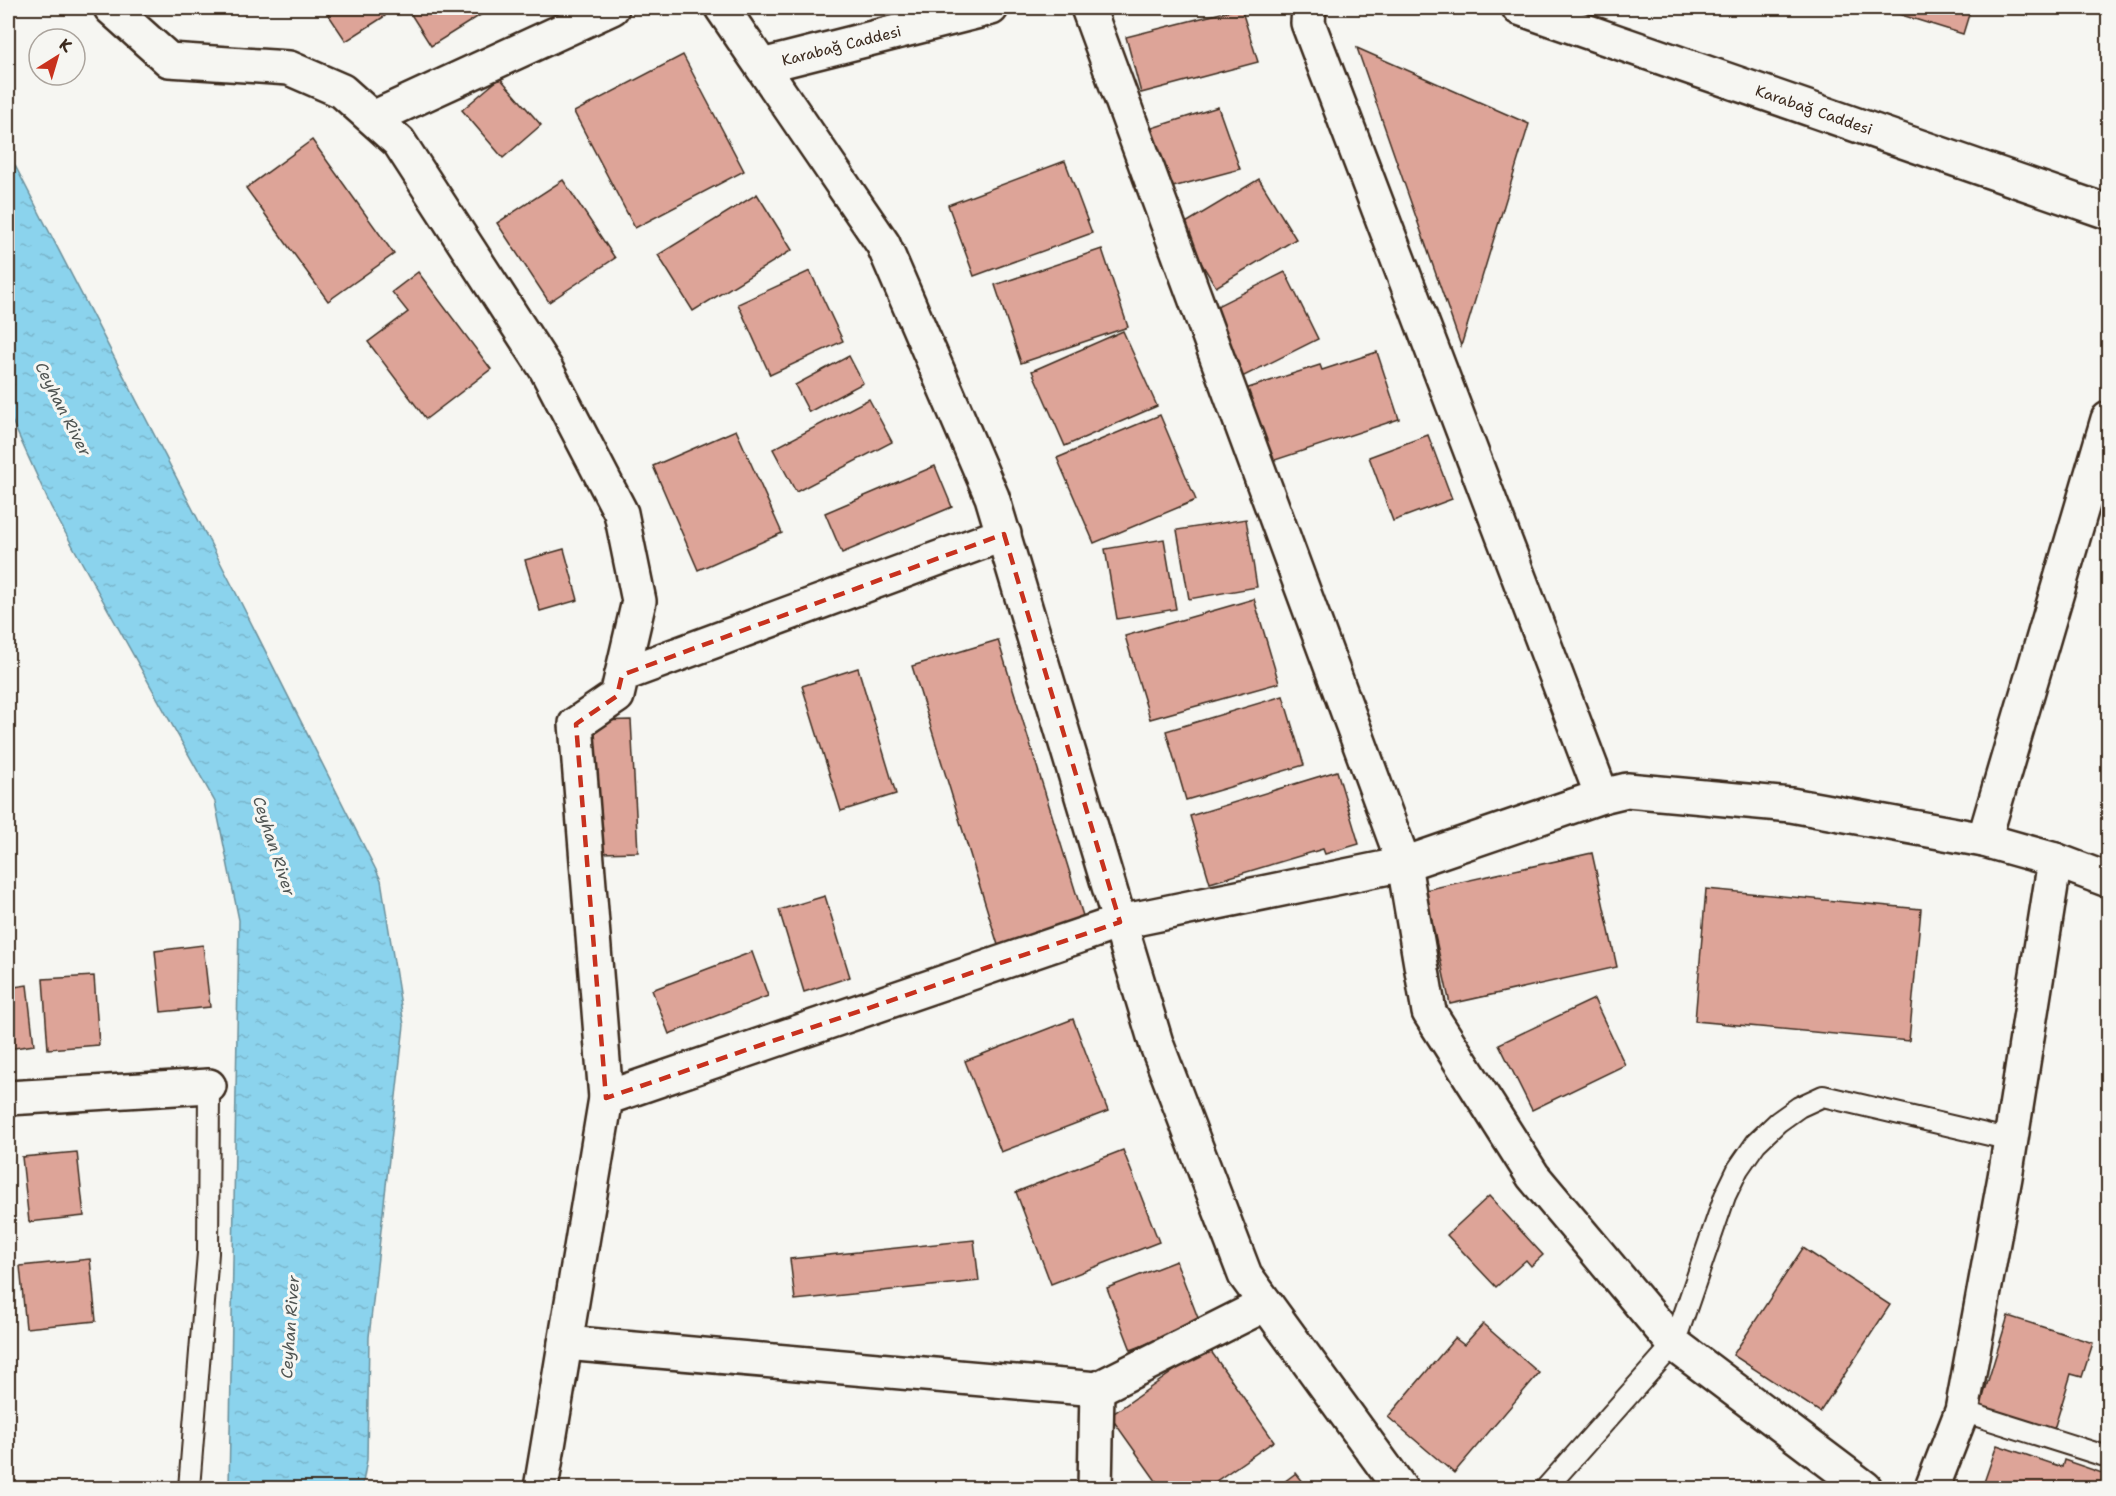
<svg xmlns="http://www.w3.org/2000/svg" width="2116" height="1496" viewBox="0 0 2116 1496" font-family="'Shantell Sans',sans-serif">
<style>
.water{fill:url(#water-ripples);stroke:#6b8f9a;stroke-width:1.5}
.building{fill:#dda498;stroke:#3b2a1e;stroke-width:1.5}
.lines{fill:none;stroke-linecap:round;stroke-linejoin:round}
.lane-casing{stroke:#3b2a1e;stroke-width:24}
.street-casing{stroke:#3b2a1e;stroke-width:38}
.secondary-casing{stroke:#3b2a1e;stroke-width:38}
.lane{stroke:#f6f6f2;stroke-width:20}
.street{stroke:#f6f6f2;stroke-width:33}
.secondary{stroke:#f6f6f2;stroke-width:33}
.marked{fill:none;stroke:#c8321e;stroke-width:4.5;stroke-dasharray:12 8;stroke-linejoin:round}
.labels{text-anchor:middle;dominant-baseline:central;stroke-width:6;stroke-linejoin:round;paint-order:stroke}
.street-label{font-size:15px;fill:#3b2a1e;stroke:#f6f6f2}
.water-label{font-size:16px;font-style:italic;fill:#4f5452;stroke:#f6f6f2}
</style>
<defs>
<pattern id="water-ripples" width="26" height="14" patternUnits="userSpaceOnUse" patternTransform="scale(1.5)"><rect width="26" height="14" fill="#8bd3ed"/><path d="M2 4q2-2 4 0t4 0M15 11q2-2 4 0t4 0" fill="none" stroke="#79b5cb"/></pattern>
</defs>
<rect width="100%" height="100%" fill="#f6f6f2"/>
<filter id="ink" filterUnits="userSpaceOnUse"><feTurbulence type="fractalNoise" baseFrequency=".0167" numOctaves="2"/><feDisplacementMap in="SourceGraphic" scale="12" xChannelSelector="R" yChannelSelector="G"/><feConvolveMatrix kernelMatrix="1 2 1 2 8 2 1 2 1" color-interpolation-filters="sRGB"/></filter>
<g filter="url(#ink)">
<polygon class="water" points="8,152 234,589 381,880 404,1025 369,1337 367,1460 362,1488 229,1488 239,920 215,802 51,507 8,412"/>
<g class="building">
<polygon points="324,8 379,8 385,16 346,41"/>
<polygon points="407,8 489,8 490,9 431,46"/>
<polygon points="1241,8 1258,62 1141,93 1126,37"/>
<polygon points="1879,8 1971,8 1963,34"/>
<polygon points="1357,48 1529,124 1461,346"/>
<polygon points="683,55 744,171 635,228 574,112"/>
<polygon points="500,78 541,125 503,158 462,110"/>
<polygon points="1218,107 1240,169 1169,188 1149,129"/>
<polygon points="312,140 394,254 328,301 246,188"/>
<polygon points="1065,161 1092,233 974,276 948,205"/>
<polygon points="1259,179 1296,239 1216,287 1179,227"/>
<polygon points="563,180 615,258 549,302 497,223"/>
<polygon points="757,194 792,250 693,311 658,255"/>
<polygon points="1102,249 1128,327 1021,363 995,285"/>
<polygon points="810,271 843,341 770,375 738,304"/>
<polygon points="418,272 491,369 426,419 368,342 408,312 392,292"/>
<polygon points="1285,272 1318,339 1236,380 1203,313"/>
<polygon points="1123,331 1157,406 1065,446 1032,371"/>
<polygon points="1377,352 1399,419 1263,464 1239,391 1320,365 1322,370"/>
<polygon points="849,356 863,383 809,412 795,385"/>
<polygon points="869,399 892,442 796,492 773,449"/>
<polygon points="1160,415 1196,500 1094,543 1057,458"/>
<polygon points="736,430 782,533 698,570 653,466"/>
<polygon points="1428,435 1452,499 1393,521 1369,457"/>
<polygon points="935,466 952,507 842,553 825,513"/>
<polygon points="1246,519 1257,587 1189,599 1177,530"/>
<polygon points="1164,539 1176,609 1117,619 1105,549"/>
<polygon points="564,549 578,600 540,611 525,560"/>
<polygon points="1254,599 1279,683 1150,719 1125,636"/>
<polygon points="998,640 1084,919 998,945 912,666"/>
<polygon points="858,668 896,794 841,811 802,686"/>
<polygon points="1283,696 1304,765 1186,800 1166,731"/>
<polygon points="631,720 638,852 601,853 594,721"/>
<polygon points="1337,771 1359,844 1325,854 1323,849 1210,883 1190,816"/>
<polygon points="1592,853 1617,967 1450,1004 1425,890"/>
<polygon points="1706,889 1921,909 1909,1041 1695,1021"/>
<polygon points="825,896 850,977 804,992 779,910"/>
<polygon points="203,945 210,1007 161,1012 155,951"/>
<polygon points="752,952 768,996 669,1034 652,990"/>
<polygon points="94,976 99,1045 48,1049 43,979"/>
<polygon points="27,985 34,1045 8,1049 8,988"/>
<polygon points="1594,999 1625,1065 1532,1110 1499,1044"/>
<polygon points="1073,1019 1108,1111 1001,1152 965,1061"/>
<polygon points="1123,1150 1159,1242 1051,1284 1016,1192"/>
<polygon points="77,1152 84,1216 29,1222 22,1157"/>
<polygon points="1489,1196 1543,1255 1531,1266 1526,1260 1496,1287 1447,1235"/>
<polygon points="974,1240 979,1281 795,1300 790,1259"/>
<polygon points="1803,1248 1890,1305 1820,1412 1733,1355"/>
<polygon points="90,1259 96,1321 26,1328 20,1266"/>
<polygon points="1176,1261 1200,1323 1131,1350 1107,1288"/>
<polygon points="2008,1316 2093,1343 2082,1377 2071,1374 2054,1429 1980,1407"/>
<polygon points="1483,1324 1539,1373 1454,1473 1388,1417 1455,1338 1464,1345"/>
<polygon points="1208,1347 1274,1441 1206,1488 1161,1488 1110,1416"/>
<polygon points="1997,1445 2062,1467 2064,1460 2108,1475 2108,1488 1982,1488"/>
<polygon points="1296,1473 1308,1488 1276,1488"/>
</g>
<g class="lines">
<defs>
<g id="lane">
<polyline points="1962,1411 2108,1457"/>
<polyline points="189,1488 208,1253 209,1086"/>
<polyline points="1546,1488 1674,1344 1725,1196 1738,1169 1756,1143 1778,1122 1799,1107 1823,1096 2011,1140"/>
</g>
<g id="street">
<polyline points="111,8 169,60 289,68 342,91 399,142 546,369 621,513 639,601 617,696 576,724 606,1098"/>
<polyline points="1088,8 1404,864 1429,1012 1533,1176 1674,1344 1865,1488"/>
<polyline points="1309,8 1308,23 1602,796"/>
<polyline points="373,118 612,8"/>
<polyline points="622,675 1004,534"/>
<polyline points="1984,840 2108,419"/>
<polyline points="8,1098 209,1086"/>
<polyline points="565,1343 1097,1389 1266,1304"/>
<polyline points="541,1488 606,1098 1120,922 1404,864 1602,796 1627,790 1791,805 1984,840 2055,860 2108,880"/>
<polyline points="1095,1488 1097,1389"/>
<polyline points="1932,1488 1962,1411 2005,1177 2055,860"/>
</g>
<g id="secondary">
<polyline points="722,8 883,244 992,497 1156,1043 1245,1275 1400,1488"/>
<path id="s1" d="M1519,8l589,204"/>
<path id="s2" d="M762,66l229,-58"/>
</g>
</defs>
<use href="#lane" class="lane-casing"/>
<use href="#street" class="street-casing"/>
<use href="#secondary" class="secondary-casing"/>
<use href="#lane" class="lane"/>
<use href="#street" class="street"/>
<use href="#secondary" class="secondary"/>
</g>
</g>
<path class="marked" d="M1004,534l116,388 -514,176 -30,-374 41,-28 5,-21z"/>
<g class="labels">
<g class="street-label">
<text stroke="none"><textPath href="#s2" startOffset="82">Karabağ Caddesi</textPath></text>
<text stroke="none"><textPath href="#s1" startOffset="312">Karabağ Caddesi</textPath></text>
</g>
<g class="water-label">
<text transform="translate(63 409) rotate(63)">Ceyhan River</text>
<text transform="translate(274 846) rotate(72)">Ceyhan River</text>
<text transform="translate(290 1327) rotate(-86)">Ceyhan River</text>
</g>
</g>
<rect width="2116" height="1496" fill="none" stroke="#f6f6f2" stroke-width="30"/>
<rect x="15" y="15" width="2086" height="1466" fill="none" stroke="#3b2a1e" stroke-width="2" filter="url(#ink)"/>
<g transform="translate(57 57) rotate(37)"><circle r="28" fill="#f6f6f2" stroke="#aba49d" stroke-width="1.5"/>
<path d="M0-4.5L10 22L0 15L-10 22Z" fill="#c8321e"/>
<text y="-9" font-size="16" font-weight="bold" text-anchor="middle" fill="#3b2a1e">K</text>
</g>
</svg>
